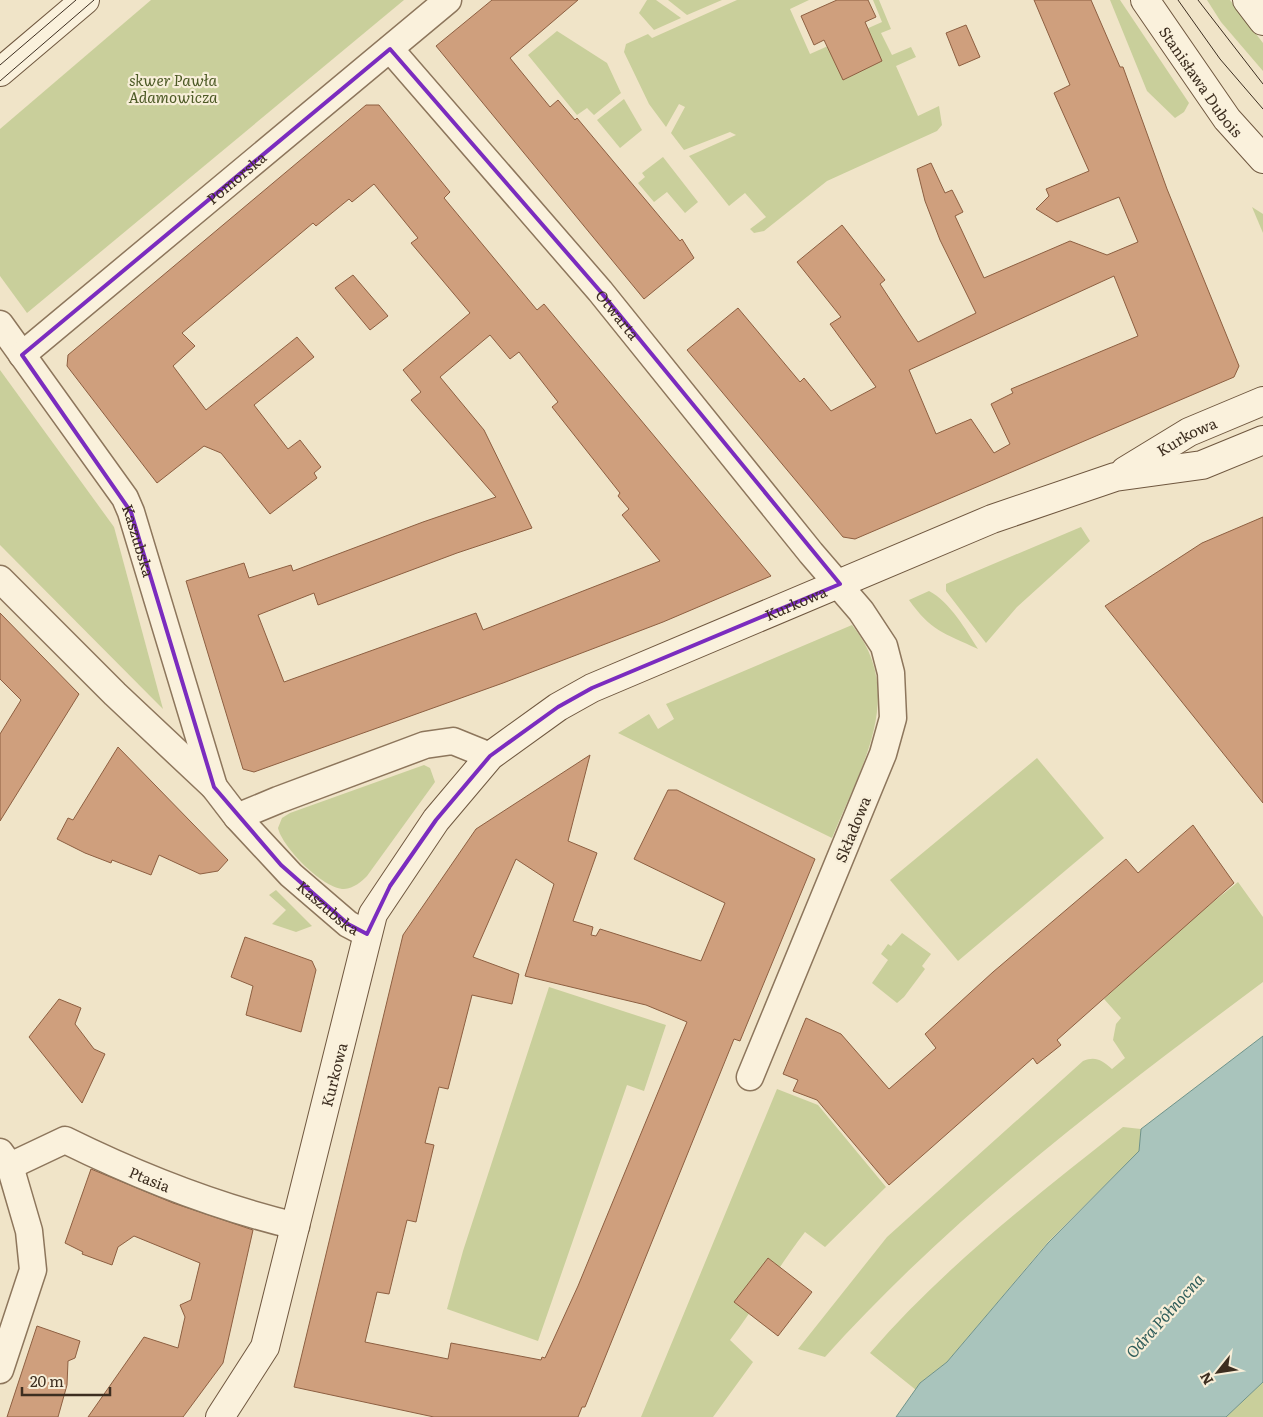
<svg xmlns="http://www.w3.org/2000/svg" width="1263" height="1417" viewBox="0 0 1263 1417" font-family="Literata,serif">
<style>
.green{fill:#c9cf9b}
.water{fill:#a9c4bc;stroke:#6f938a}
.building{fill:#cf9f7d;stroke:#8d5f41;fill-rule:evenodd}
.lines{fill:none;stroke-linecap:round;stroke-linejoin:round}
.street-casing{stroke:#8d765c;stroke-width:29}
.secondary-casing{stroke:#6f573f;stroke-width:30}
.street{stroke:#faf1dc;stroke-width:26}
.secondary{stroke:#faf1dc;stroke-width:28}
.tram{stroke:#3d2e20;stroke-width:1}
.marked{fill:none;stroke:#7b2cbf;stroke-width:4;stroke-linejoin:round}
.labels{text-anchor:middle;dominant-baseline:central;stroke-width:4.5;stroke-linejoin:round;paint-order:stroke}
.park-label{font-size:15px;font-style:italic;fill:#4d5a26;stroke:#f7eed8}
.street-label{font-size:15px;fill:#3d2e20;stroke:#f7eed8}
.water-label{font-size:16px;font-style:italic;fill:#2f5d5a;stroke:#f7eed8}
</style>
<rect width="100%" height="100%" fill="#f0e4c8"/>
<g class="green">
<polygon points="151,0 404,0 27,313 0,276 0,129"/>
<polygon points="647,0 656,0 681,18 654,30 639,13"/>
<polygon points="668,0 722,0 687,15"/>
<polygon points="737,0 809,0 790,9 810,54 882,22 873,0 879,0 891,29 881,33 892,55 911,47 916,57 896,66 918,116 939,106 942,125 937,131 827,181 764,231 754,233 750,229 766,217 745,193 729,206 689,156 736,135 730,132 684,150 671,133 685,107 679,104 666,127 649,104 624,52 626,44 648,34 652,38"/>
<polygon points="1110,0 1120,0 1189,103 1184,112 1175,118 1147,91"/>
<polygon points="1207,0 1230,0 1263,43 1263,71 1221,22"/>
<polygon points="557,31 607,63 621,93 594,115 587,108 577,115 528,55"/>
<polygon points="624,99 642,130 620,148 597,120"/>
<polygon points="663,157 698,202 685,213 667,192 654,202 638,183 645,177 642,173"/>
<polygon points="1252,207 1263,214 1263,233"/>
<polygon points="0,370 114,527 163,709 0,545"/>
<polygon points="1081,527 1090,541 1017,607 986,643 946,591 946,584"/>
<path d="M929,591c21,11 37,39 49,58 -34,-16 -47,-18 -69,-49z"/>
<path d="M852,625c56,69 8,143 -20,213l-214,-105 31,-19 9,15 16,-10 -8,-15z"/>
<polygon points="1037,758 1104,838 958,961 890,880"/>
<path d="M424,765l6,3 5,14 -68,94c-6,6 -13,12 -23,13 -21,0 -62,-42 -66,-61l4,-10 8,-5z"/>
<path d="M1238,882l25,35v65c-154,115 -309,231 -438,375l-27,-8 89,-112 196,-176c12,-5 19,-1 29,8l13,-11 -12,-18 3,-16 5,-6 -17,-19 79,-73z"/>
<polygon points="276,890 312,926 296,932 272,924 286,910 269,895"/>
<polygon points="902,933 931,954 922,966 925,969 904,997 897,1003 872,983 888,960 881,954 888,944 891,946"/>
<polygon points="549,987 666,1025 644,1091 627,1085 538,1341 447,1309 463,1251"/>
<path d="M777,1089l41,16 68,82 -61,60 -20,-15c-27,35 -48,73 -75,108l23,22 -40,55h-72z"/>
<path d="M1123,1127l18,2 -2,22 -91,91 -101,120 -27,21 -4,7 -46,-37c74,-86 164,-155 253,-226z"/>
<polygon points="1263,1382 1263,1417 1226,1417"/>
</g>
<polygon class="water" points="1263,1036 1263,1382 1226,1417 896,1417 920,1383 947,1362 1048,1243 1139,1151 1141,1129"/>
<g class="building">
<polygon points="492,0 578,0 510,58 550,107 558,100 575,120 577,118 680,241 682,239 694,258 644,299 436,46"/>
<polygon points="837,0 868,0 876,17 865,22 882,61 843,80 824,40 814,45 801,16"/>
<path d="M1034,0h57l29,67h3l44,122 72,177 -5,11 -379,162 -12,-2 -156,-187 51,-42 62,74 4,-4 27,33 45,-24 -46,-63 11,-7 -44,-55 45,-37 43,55 -5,4 38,58 58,-29 -36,-73 -15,-39 -8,-32 14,-6 14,30 7,-3 11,22 -8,4 29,62 86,-37 37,14 31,-13 -19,-45 -62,25 -21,-13 13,-13 -3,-7 43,-18 -35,-78 16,-8zM1114,276l24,60 -127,53 2,4 -22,11 19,40 -16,9 -23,-34 -35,15 -27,-64z"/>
<polygon points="966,25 980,57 959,66 946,33"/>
<path d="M366,105h13l71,87 -6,6 93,112 7,-6 227,272 -108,46 -160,61 -249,89 -11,-3 -57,-188 58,-18 5,15 42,-13 2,6 130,-49 73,-25 -85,-97 10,-8 -18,-22 67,-57 -59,-70 7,-5 -44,-54 -22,18 -3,-3 -33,27 -3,-3 -131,110 13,13 -22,20 33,44 91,-73 17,20 -60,48 34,44 12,-9 21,27 -7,6 3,5 -47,36 -49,-61 -17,-7 -47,37 -90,-117 1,-11zM490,335l20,24 9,-7 39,50 -6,5 68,86 -2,3 11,13 -7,6 38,46 -177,69 -7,-17 -192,69 -26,-67 56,-22 4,12 139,-52 75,-25 -48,-98 -44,-53z"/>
<polygon points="353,275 388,316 370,330 335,288"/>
<polygon points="1263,517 1263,803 1105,606 1202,543"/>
<polygon points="0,613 79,694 0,821 0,734 21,700 0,679"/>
<polygon points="118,747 228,860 218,871 200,874 159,855 151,875 112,860 111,863 85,853 57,839 68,818 73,820"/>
<path d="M590,755l-22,86 29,12 -24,68 20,6 -2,8 5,1 4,-7 101,32 24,-58 -91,-44 34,-69h9l138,69 -75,182 -6,-2 -149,368h-3l-4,10h-144l-140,-30 109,-452 73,-106zM516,859l38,25 -29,92 121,29 41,17 -109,264 -33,72 -3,-1 -1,3 -90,-17 -3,16 -83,-17 12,-50 12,2 18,-74 9,2 18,-77 -9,-2 14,-56 9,2 24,-94 40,9 7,-30 -46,-17z"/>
<polygon points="1193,825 1234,883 1057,1040 1061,1045 1037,1064 1033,1058 889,1185 817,1100 793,1091 798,1080 783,1074 806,1018 841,1034 889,1089 936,1048 925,1034 993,972 1126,859 1138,873"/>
<polygon points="245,937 312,961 316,970 301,1032 246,1015 253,986 231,977"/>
<polygon points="59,999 81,1008 75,1024 94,1049 105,1054 82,1103 29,1037"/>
<polygon points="91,1169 173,1203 253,1230 223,1363 183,1417 88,1417 144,1337 178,1348 185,1317 180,1305 191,1300 200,1263 134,1236 118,1247 112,1265 82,1254 83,1252 65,1243"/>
<polygon points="768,1258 812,1292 778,1336 734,1302"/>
<polygon points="37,1326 80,1341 75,1358 68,1361 67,1385 58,1417 7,1417"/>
</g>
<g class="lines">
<defs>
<g id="street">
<path id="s1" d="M390,49l210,242 211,262 50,58 23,35 7,27 2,45 -10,36 -133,323"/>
<path id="s2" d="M0,324l125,174 6,14 83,275"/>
<path id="s3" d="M22,355l426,-355"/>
<path id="s4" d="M0,579l115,115 99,93 23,30 54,58 57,49 19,10"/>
<polyline points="237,817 278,800 425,745 453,741 490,756"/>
<path id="s5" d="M10,1166l55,-26c73,36 152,67 231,86"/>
<polyline points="0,1370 33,1270 29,1231 10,1166 0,1152"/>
</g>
<g id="secondary">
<path id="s6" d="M1145,0l82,119 36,40"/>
<polyline points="1247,0 1263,21"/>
<polyline points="0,72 85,0"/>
<path id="s7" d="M1125,471l64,-39 74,-31"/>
<path id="s8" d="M220,1417l45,-70 108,-433 63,-94 54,-64 68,-49 34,-19 400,-169 123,-42 87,-12 61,-25"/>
</g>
</defs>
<use href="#street" class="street-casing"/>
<use href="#secondary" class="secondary-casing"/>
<use href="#street" class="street"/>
<use href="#secondary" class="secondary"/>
<g class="tram">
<polyline points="1178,0 1220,59 1263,109"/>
<polyline points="1198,0 1263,84"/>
<polyline points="0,65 76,0"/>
<polyline points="0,81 94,0"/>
</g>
</g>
<path class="marked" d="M390,49l210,242 240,293 -248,104 -34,19 -68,49 -54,64 -46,66 -23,48 -19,-10 -67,-59 -67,-78 -83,-275 -109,-157z"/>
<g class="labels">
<g class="park-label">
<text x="173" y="79">skwer Pawła<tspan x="173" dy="17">Adamowicza</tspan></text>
</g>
<g class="street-label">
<text stroke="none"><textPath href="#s6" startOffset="99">Stanisława Dubois</textPath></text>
<text stroke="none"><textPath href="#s3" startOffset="278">Pomorska</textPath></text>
<text stroke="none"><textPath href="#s1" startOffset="350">Otwarta</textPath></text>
<text stroke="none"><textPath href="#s7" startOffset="71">Kurkowa</textPath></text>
<text stroke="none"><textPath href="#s2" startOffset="259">Kaszubska</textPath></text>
<text stroke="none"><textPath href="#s8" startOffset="1070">Kurkowa</textPath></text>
<text transform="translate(852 829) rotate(-68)">Składowa</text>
<text stroke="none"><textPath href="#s4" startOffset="465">Kaszubska</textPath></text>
<text stroke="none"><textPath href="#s8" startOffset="364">Kurkowa</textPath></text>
<text stroke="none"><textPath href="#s5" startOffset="154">Ptasia</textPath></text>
</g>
<g class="water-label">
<text transform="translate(1164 1315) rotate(-48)">Odra Północna</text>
</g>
</g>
<g transform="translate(1218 1372) rotate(240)" stroke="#f7eed8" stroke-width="4" paint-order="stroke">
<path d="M0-4L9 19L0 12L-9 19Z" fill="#3d2e20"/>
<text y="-8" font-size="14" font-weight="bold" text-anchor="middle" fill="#3d2e20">N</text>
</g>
<path d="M22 1387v8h88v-8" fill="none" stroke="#3d2e20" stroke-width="2.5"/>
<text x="30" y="1387" font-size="15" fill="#3d2e20" stroke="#f7eed8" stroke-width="4" paint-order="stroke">20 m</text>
</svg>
